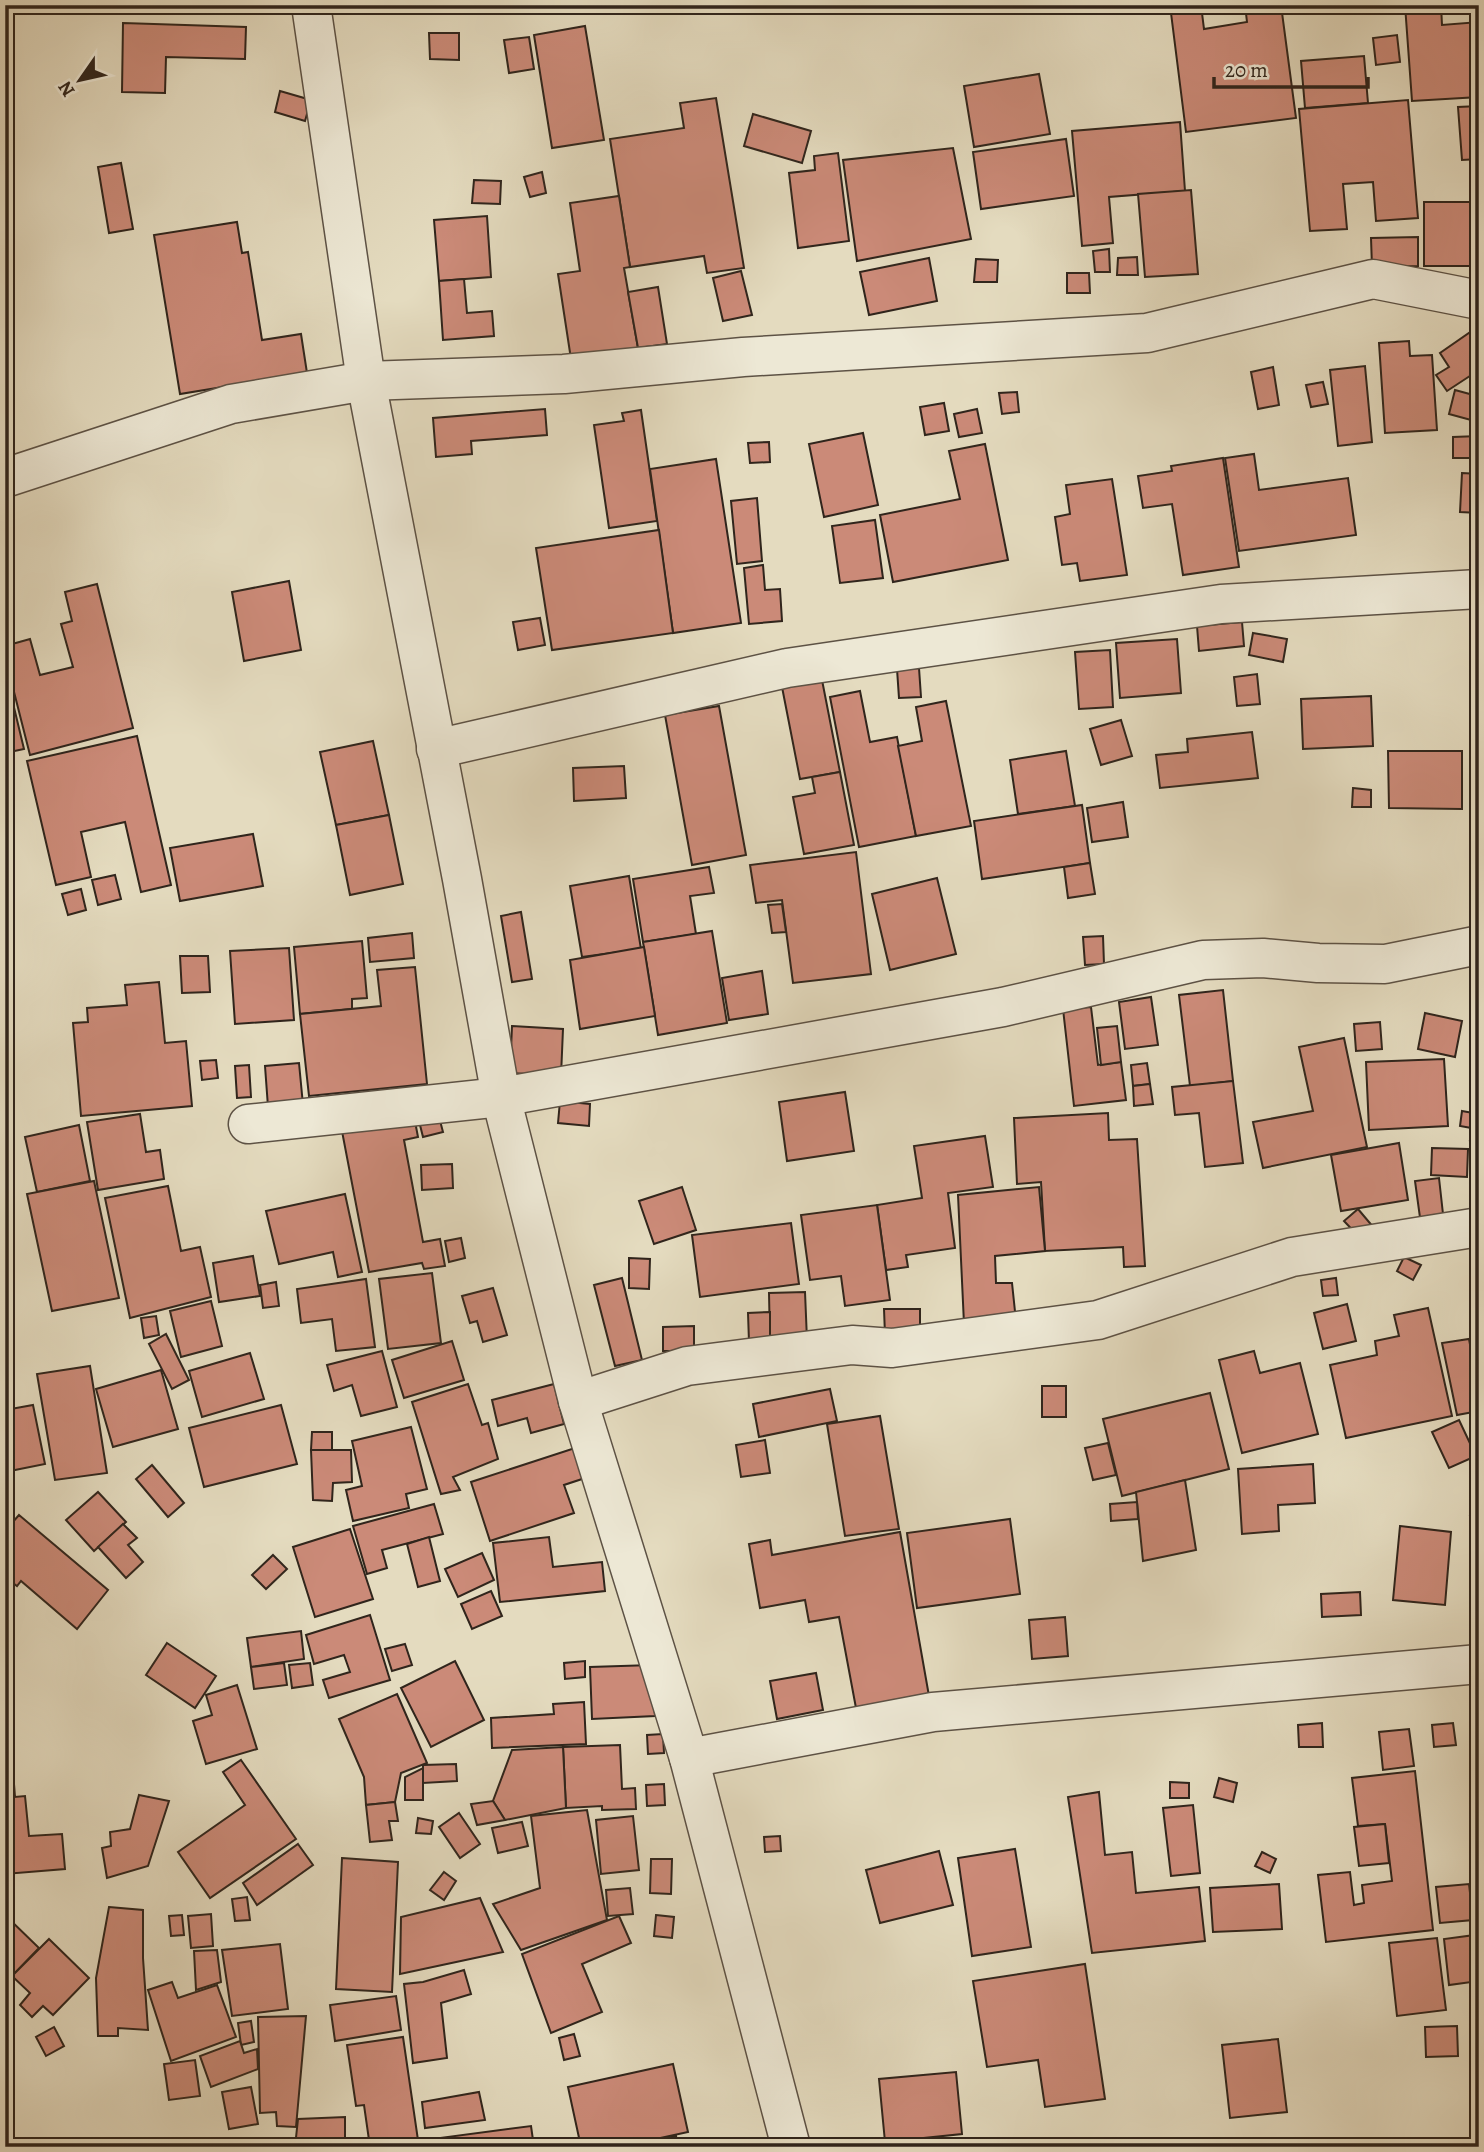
<svg xmlns="http://www.w3.org/2000/svg" width="1484" height="2152" viewBox="0 0 1484 2152" font-family="Alegreya,serif">
<style>
.building{fill:#cb8a78;stroke:#30251c;stroke-width:2}
.lines{fill:none;stroke-linecap:round;stroke-linejoin:round}
.minor-casing{stroke:#5d5245;stroke-width:41}
.minor{stroke:#ede8d5;stroke-width:38}
</style>
<rect width="100%" height="100%" fill="#e4dbbf"/>
<filter id="stains"><feTurbulence type="fractalNoise" baseFrequency=".00286" numOctaves="4"/><feColorMatrix values="0 0 0 0 .2 0 0 0 0 .09 0 0 0 0 .02 0 0 0 .5 -.17"/></filter>
<radialGradient id="worn" r=".72"><stop offset=".6" stop-color="#630" stop-opacity="0"/><stop offset="1" stop-color="#630" stop-opacity=".3"/></radialGradient>
<g class="building">
<polygon points="1170,5 1201,5 1204,29 1247,22 1245,5 1281,5 1296,118 1186,132"/>
<polygon points="1405,5 1441,5 1442,25 1479,22 1479,97 1412,101"/>
<polygon points="123,23 246,27 245,59 166,57 165,93 122,92"/>
<polygon points="585,26 604,140 552,148 534,35"/>
<polygon points="429,33 459,33 459,60 430,59"/>
<polygon points="1397,35 1400,62 1376,65 1373,38"/>
<polygon points="529,37 534,69 509,73 504,40"/>
<polygon points="1364,56 1368,103 1305,108 1301,61"/>
<polygon points="1039,74 1050,134 974,147 964,86"/>
<polygon points="280,91 311,100 305,121 275,112"/>
<polygon points="716,98 744,268 707,273 704,256 630,267 610,139 684,128 680,103"/>
<polygon points="1408,100 1418,218 1376,221 1373,182 1343,184 1347,229 1310,231 1299,109"/>
<polygon points="1479,106 1479,159 1462,160 1458,107"/>
<polygon points="753,114 811,131 802,163 744,146"/>
<polygon points="1180,122 1185,191 1109,197 1113,243 1082,246 1072,131"/>
<polygon points="1066,139 1074,196 981,209 973,152"/>
<polygon points="953,148 971,239 857,261 843,160"/>
<polygon points="838,153 849,241 798,248 789,173 815,170 814,156"/>
<polygon points="121,163 133,229 109,233 98,167"/>
<polygon points="542,172 546,193 530,197 524,177"/>
<polygon points="474,180 501,181 500,204 472,203"/>
<polygon points="1191,190 1198,274 1145,277 1138,194"/>
<polygon points="619,196 630,267 624,268 638,348 571,359 558,274 580,271 570,203"/>
<rect x="1424" y="202" width="49" height="64"/>
<polygon points="487,216 491,277 439,281 434,220"/>
<polygon points="237,222 242,253 248,252 262,340 301,334 307,373 180,394 154,235"/>
<polygon points="1418,237 1418,266 1372,267 1371,238"/>
<polygon points="1109,249 1110,272 1095,272 1093,251"/>
<polygon points="1137,257 1138,275 1117,275 1118,258"/>
<polygon points="929,258 937,301 869,315 860,272"/>
<polygon points="976,259 998,260 997,282 974,282"/>
<polygon points="741,271 752,315 723,321 713,278"/>
<polygon points="1067,273 1089,273 1090,293 1067,293"/>
<polygon points="464,279 467,313 492,311 494,336 443,340 439,281"/>
<polygon points="658,287 667,344 638,348 628,292"/>
<polygon points="1479,326 1479,370 1447,391 1436,375 1449,367 1440,353"/>
<polygon points="1409,341 1410,356 1432,355 1437,430 1385,433 1379,343"/>
<polygon points="1365,366 1372,442 1338,446 1330,370"/>
<polygon points="1273,367 1279,405 1258,409 1251,372"/>
<polygon points="1323,382 1328,404 1311,407 1306,385"/>
<polygon points="1455,390 1477,396 1471,420 1449,414"/>
<polygon points="1017,392 1019,412 1002,414 999,393"/>
<polygon points="944,403 949,431 925,435 920,407"/>
<polygon points="545,409 547,435 471,441 472,454 436,457 433,418"/>
<polygon points="977,409 982,433 959,437 954,414"/>
<polygon points="641,410 657,521 609,528 594,425 624,421 622,413"/>
<polygon points="863,433 878,505 824,517 809,444"/>
<polygon points="1479,436 1479,458 1453,458 1453,437"/>
<polygon points="769,442 770,462 750,463 748,443"/>
<polygon points="985,444 1008,560 893,582 880,515 960,499 949,451"/>
<polygon points="1254,454 1259,490 1348,478 1356,535 1239,551 1225,458"/>
<polygon points="1223,458 1239,567 1183,575 1172,504 1143,508 1138,476 1172,471 1171,466"/>
<polygon points="716,459 741,623 673,633 650,469"/>
<polygon points="1462,473 1479,474 1479,513 1460,512"/>
<polygon points="1112,479 1127,575 1080,581 1077,563 1062,565 1055,517 1070,514 1066,485"/>
<polygon points="757,498 762,561 737,564 731,501"/>
<polygon points="875,520 883,578 840,583 832,526"/>
<polygon points="659,530 673,633 552,650 536,548"/>
<polygon points="763,565 765,590 780,589 782,621 749,624 744,568"/>
<polygon points="289,581 301,650 244,661 232,592"/>
<polygon points="97,584 133,728 30,755 12,684 13,684 5,646 30,639 40,675 73,667 61,624 72,621 65,592"/>
<polygon points="540,618 545,645 518,650 513,622"/>
<polygon points="1242,622 1244,646 1199,651 1197,626"/>
<polygon points="1253,633 1287,639 1283,662 1249,655"/>
<polygon points="1177,639 1181,693 1120,698 1116,643"/>
<polygon points="1110,650 1113,707 1079,709 1075,652"/>
<polygon points="919,668 921,697 899,698 897,669"/>
<polygon points="5,670 24,749 5,753"/>
<polygon points="1257,674 1260,704 1237,706 1234,677"/>
<polygon points="822,680 840,772 800,779 782,687"/>
<polygon points="860,691 870,742 897,737 916,836 859,847 830,697"/>
<polygon points="1371,696 1373,746 1303,749 1301,699"/>
<polygon points="946,701 971,826 916,836 898,746 922,741 916,707"/>
<polygon points="719,706 746,855 692,865 665,715"/>
<polygon points="1121,720 1132,756 1101,765 1090,729"/>
<polygon points="1252,732 1258,778 1160,788 1156,755 1188,752 1187,739"/>
<polygon points="137,736 171,885 141,892 125,822 81,832 91,877 56,885 27,761"/>
<polygon points="373,741 389,815 336,825 320,752"/>
<polygon points="1066,751 1075,806 1018,814 1010,760"/>
<polygon points="1388,751 1462,751 1462,809 1389,808"/>
<polygon points="624,766 626,798 574,801 573,768"/>
<polygon points="840,772 854,845 804,854 793,797 815,793 812,777"/>
<polygon points="1353,788 1371,790 1371,807 1352,807"/>
<polygon points="1123,802 1128,837 1092,842 1087,808"/>
<polygon points="1082,805 1090,863 982,879 974,821"/>
<polygon points="389,815 403,884 350,895 336,825"/>
<polygon points="253,834 263,886 180,901 170,848"/>
<polygon points="856,852 871,974 793,983 782,900 756,903 750,865"/>
<polygon points="1090,863 1095,894 1068,898 1064,867"/>
<polygon points="709,867 714,893 690,896 696,934 643,942 633,879"/>
<polygon points="115,875 121,899 98,905 92,880"/>
<polygon points="629,876 641,949 582,957 570,886"/>
<polygon points="937,878 956,954 890,970 872,894"/>
<polygon points="81,889 86,910 68,915 62,894"/>
<polygon points="782,904 786,932 772,933 768,905"/>
<polygon points="521,912 532,979 512,982 501,916"/>
<polygon points="712,931 727,1023 658,1035 643,942"/>
<polygon points="412,933 414,958 370,962 368,938"/>
<polygon points="1103,936 1104,964 1085,965 1083,937"/>
<polygon points="362,941 367,998 352,999 352,1009 300,1014 294,947"/>
<polygon points="644,947 655,1016 580,1029 570,960"/>
<polygon points="289,948 294,1020 235,1024 230,951"/>
<polygon points="180,956 208,956 210,992 182,993"/>
<polygon points="415,967 427,1084 309,1096 300,1014 381,1006 377,970"/>
<polygon points="762,971 768,1014 729,1020 722,978"/>
<polygon points="159,982 165,1043 186,1041 192,1106 81,1116 73,1023 88,1022 87,1008 127,1005 125,985"/>
<polygon points="1223,990 1233,1081 1190,1086 1179,995"/>
<polygon points="1151,997 1158,1045 1125,1049 1119,1002"/>
<polygon points="1091,1007 1098,1065 1121,1062 1126,1100 1074,1106 1063,1009"/>
<polygon points="1425,1013 1462,1021 1455,1057 1418,1049"/>
<polygon points="1380,1022 1382,1049 1356,1051 1354,1024"/>
<polygon points="512,1026 563,1029 561,1076 510,1073"/>
<polygon points="1117,1026 1121,1062 1101,1065 1097,1028"/>
<polygon points="1344,1038 1367,1147 1263,1168 1253,1122 1313,1111 1299,1047"/>
<polygon points="1444,1059 1448,1126 1369,1130 1366,1062"/>
<polygon points="216,1060 218,1078 202,1080 200,1061"/>
<polygon points="299,1063 303,1105 268,1107 265,1066"/>
<polygon points="1147,1063 1150,1084 1133,1086 1131,1065"/>
<polygon points="249,1065 251,1097 237,1098 235,1066"/>
<polygon points="1233,1081 1243,1163 1205,1167 1199,1113 1175,1115 1172,1087"/>
<polygon points="1150,1084 1153,1104 1134,1106 1133,1086"/>
<polygon points="845,1092 854,1151 787,1161 779,1102"/>
<polygon points="560,1101 590,1104 589,1126 558,1123"/>
<polygon points="413,1111 418,1137 404,1140 423,1242 440,1239 445,1266 424,1269 422,1263 369,1272 341,1126"/>
<polygon points="1462,1111 1479,1114 1477,1129 1460,1126"/>
<polygon points="438,1113 443,1132 423,1137 418,1117"/>
<polygon points="1108,1113 1109,1140 1137,1139 1145,1266 1124,1267 1123,1247 1045,1251 1041,1182 1017,1184 1014,1118"/>
<polygon points="140,1114 146,1152 160,1150 164,1179 98,1190 87,1122"/>
<polygon points="79,1125 90,1181 37,1192 25,1137"/>
<polygon points="985,1136 993,1187 948,1193 955,1248 906,1255 908,1267 886,1270 877,1205 922,1198 914,1146"/>
<polygon points="1479,1136 1479,1156 1470,1141"/>
<polygon points="1399,1143 1408,1200 1341,1211 1331,1155"/>
<polygon points="1432,1148 1468,1149 1467,1177 1431,1175"/>
<polygon points="452,1164 453,1188 422,1190 421,1165"/>
<polygon points="1439,1178 1444,1223 1421,1225 1415,1181"/>
<polygon points="94,1181 119,1298 52,1311 27,1194"/>
<polygon points="168,1186 181,1251 200,1247 211,1297 130,1318 105,1198"/>
<polygon points="682,1187 696,1230 654,1244 639,1201"/>
<polygon points="1039,1187 1045,1251 995,1256 996,1283 1012,1283 1016,1321 964,1324 958,1195"/>
<polygon points="345,1194 362,1272 338,1277 333,1252 279,1264 266,1211"/>
<polygon points="877,1205 890,1300 845,1306 841,1276 810,1280 801,1215"/>
<polygon points="1358,1209 1374,1228 1362,1240 1344,1221"/>
<polygon points="791,1223 799,1284 700,1297 692,1235"/>
<polygon points="461,1238 465,1258 449,1262 445,1241"/>
<polygon points="253,1256 260,1296 219,1302 213,1263"/>
<polygon points="1404,1257 1421,1265 1413,1280 1397,1271"/>
<polygon points="629,1258 650,1259 649,1289 629,1288"/>
<polygon points="432,1273 441,1343 388,1349 379,1279"/>
<polygon points="622,1278 642,1360 615,1366 594,1285"/>
<polygon points="1336,1278 1338,1295 1323,1296 1321,1280"/>
<polygon points="366,1279 375,1347 336,1351 332,1319 301,1323 297,1289"/>
<polygon points="276,1282 279,1306 263,1308 260,1285"/>
<polygon points="493,1288 507,1335 483,1342 477,1321 470,1323 462,1296"/>
<polygon points="805,1292 807,1340 770,1341 769,1293"/>
<polygon points="211,1301 222,1346 181,1357 170,1311"/>
<polygon points="1347,1304 1356,1341 1323,1349 1314,1313"/>
<polygon points="1428,1308 1452,1416 1346,1438 1330,1365 1377,1355 1375,1341 1399,1336 1394,1315"/>
<polygon points="884,1309 920,1309 920,1334 885,1335"/>
<polygon points="770,1312 770,1341 749,1342 748,1313"/>
<polygon points="156,1316 159,1335 144,1338 141,1318"/>
<polygon points="694,1326 694,1351 663,1351 663,1327"/>
<polygon points="166,1334 189,1380 172,1389 149,1344"/>
<polygon points="1469,1339 1471,1350 1479,1349 1479,1411 1457,1415 1442,1343"/>
<polygon points="452,1341 464,1380 404,1398 392,1360"/>
<polygon points="382,1351 397,1407 361,1416 352,1385 334,1391 327,1365"/>
<polygon points="1254,1351 1260,1373 1300,1363 1318,1434 1242,1453 1219,1360"/>
<polygon points="250,1353 264,1399 202,1417 189,1371"/>
<polygon points="90,1366 107,1473 55,1480 37,1374"/>
<polygon points="161,1370 178,1429 113,1447 96,1389"/>
<polygon points="468,1384 482,1425 488,1423 498,1459 453,1477 460,1490 441,1494 412,1402"/>
<polygon points="554,1384 564,1424 531,1433 527,1418 498,1426 492,1400"/>
<rect x="1042" y="1386" width="24" height="31"/>
<polygon points="830,1389 837,1421 759,1437 753,1404"/>
<polygon points="1210,1393 1229,1469 1122,1496 1103,1419"/>
<polygon points="33,1405 45,1464 5,1472 5,1410"/>
<polygon points="281,1405 297,1464 204,1487 189,1428"/>
<polygon points="880,1416 899,1529 845,1536 827,1424"/>
<polygon points="1459,1420 1476,1456 1449,1468 1432,1432"/>
<polygon points="411,1427 427,1489 406,1494 409,1508 353,1521 346,1490 362,1486 352,1441"/>
<polygon points="312,1432 332,1432 332,1450 311,1450"/>
<polygon points="765,1440 770,1473 741,1477 736,1445"/>
<polygon points="1108,1443 1116,1475 1093,1480 1085,1448"/>
<polygon points="575,1448 585,1478 564,1485 574,1513 490,1541 471,1482"/>
<polygon points="311,1450 351,1450 352,1482 333,1483 332,1501 313,1500"/>
<polygon points="1313,1464 1315,1503 1278,1505 1279,1531 1242,1534 1238,1469"/>
<polygon points="152,1465 184,1503 168,1517 136,1479"/>
<polygon points="1185,1480 1196,1550 1143,1561 1136,1492"/>
<polygon points="98,1492 126,1522 94,1551 66,1520"/>
<polygon points="1137,1502 1138,1519 1111,1521 1110,1504"/>
<polygon points="434,1504 443,1534 382,1550 387,1568 367,1574 353,1526"/>
<polygon points="19,1515 108,1590 77,1629 21,1581 17,1586 5,1577 5,1531"/>
<polygon points="1479,1515 1479,1560 1477,1560 1470,1516"/>
<polygon points="1010,1519 1020,1594 917,1608 907,1533"/>
<polygon points="123,1524 137,1538 128,1545 143,1562 126,1578 98,1547"/>
<polygon points="1400,1526 1451,1532 1445,1605 1393,1600"/>
<polygon points="350,1529 373,1599 315,1617 293,1547"/>
<polygon points="900,1532 929,1696 856,1708 839,1617 809,1622 805,1600 760,1608 749,1544 770,1540 772,1555"/>
<polygon points="429,1537 440,1581 418,1587 407,1544"/>
<polygon points="549,1537 553,1567 602,1562 605,1591 500,1602 493,1543"/>
<polygon points="482,1553 494,1580 458,1597 445,1569"/>
<polygon points="273,1555 287,1569 266,1589 252,1575"/>
<polygon points="491,1591 502,1616 472,1629 461,1604"/>
<polygon points="1360,1592 1361,1615 1322,1617 1321,1594"/>
<polygon points="370,1615 390,1680 329,1698 323,1680 350,1672 344,1655 314,1664 306,1635"/>
<polygon points="1065,1617 1068,1656 1032,1659 1029,1620"/>
<polygon points="301,1631 304,1659 251,1667 247,1638"/>
<polygon points="167,1643 216,1676 195,1708 146,1675"/>
<polygon points="405,1644 412,1665 392,1671 385,1649"/>
<polygon points="455,1661 484,1720 431,1747 401,1688"/>
<polygon points="585,1661 585,1677 565,1679 564,1663"/>
<polygon points="284,1663 287,1685 254,1689 251,1667"/>
<polygon points="310,1663 313,1685 292,1688 289,1665"/>
<polygon points="652,1665 655,1716 592,1719 590,1667"/>
<polygon points="816,1673 823,1710 777,1719 770,1681"/>
<polygon points="237,1685 257,1749 206,1764 193,1721 212,1715 206,1695"/>
<polygon points="397,1694 427,1763 401,1773 395,1802 366,1805 364,1777 339,1719"/>
<polygon points="584,1702 586,1744 492,1748 491,1718 554,1714 553,1704"/>
<polygon points="1322,1723 1323,1747 1299,1747 1298,1725"/>
<polygon points="1453,1723 1456,1745 1434,1747 1432,1725"/>
<polygon points="1409,1729 1414,1766 1383,1770 1379,1732"/>
<polygon points="663,1734 664,1753 648,1754 647,1735"/>
<polygon points="620,1745 622,1789 635,1788 636,1809 602,1810 602,1806 566,1808 563,1747"/>
<polygon points="563,1747 566,1808 505,1820 493,1801 512,1750"/>
<polygon points="5,1758 12,1758 15,1797 25,1796 29,1836 62,1834 65,1869 5,1874"/>
<polygon points="241,1760 296,1839 210,1898 178,1852 245,1805 223,1772"/>
<polygon points="456,1764 457,1781 423,1783 423,1765"/>
<polygon points="423,1768 423,1800 405,1800 405,1777"/>
<polygon points="1415,1771 1433,1930 1326,1942 1318,1875 1350,1872 1354,1905 1364,1903 1362,1885 1392,1881 1385,1824 1358,1826 1352,1778"/>
<polygon points="1219,1778 1237,1783 1233,1802 1214,1797"/>
<polygon points="1170,1782 1189,1783 1189,1798 1170,1798"/>
<polygon points="664,1784 665,1805 647,1806 646,1785"/>
<polygon points="1099,1792 1105,1855 1132,1852 1136,1893 1199,1887 1205,1941 1092,1953 1068,1797"/>
<polygon points="139,1795 169,1801 148,1866 107,1878 102,1848 111,1846 110,1832 130,1829"/>
<polygon points="493,1801 505,1820 477,1825 471,1804"/>
<polygon points="395,1802 398,1821 389,1821 392,1840 370,1842 366,1805"/>
<polygon points="1193,1805 1200,1873 1171,1876 1163,1808"/>
<polygon points="587,1810 607,1920 521,1950 493,1904 540,1888 531,1816"/>
<polygon points="459,1813 480,1844 460,1858 439,1827"/>
<polygon points="633,1816 639,1870 601,1874 596,1820"/>
<polygon points="418,1818 433,1821 431,1834 416,1833"/>
<polygon points="522,1822 528,1846 498,1853 492,1828"/>
<polygon points="1385,1824 1389,1863 1359,1866 1354,1827"/>
<polygon points="780,1836 781,1851 765,1852 764,1837"/>
<polygon points="298,1844 313,1865 257,1905 243,1883"/>
<polygon points="1015,1849 1031,1947 972,1956 958,1858"/>
<polygon points="939,1851 953,1905 880,1923 866,1870"/>
<polygon points="1262,1852 1276,1859 1270,1873 1255,1866"/>
<polygon points="342,1858 398,1862 392,1992 336,1989"/>
<polygon points="651,1859 672,1859 671,1894 650,1893"/>
<polygon points="444,1872 456,1881 444,1900 430,1890"/>
<polygon points="1279,1884 1282,1929 1213,1932 1210,1888"/>
<polygon points="1469,1884 1473,1920 1440,1923 1436,1887"/>
<polygon points="630,1888 633,1914 608,1916 606,1890"/>
<polygon points="247,1897 250,1920 235,1921 232,1899"/>
<polygon points="480,1898 503,1952 400,1974 401,1917"/>
<polygon points="109,1907 143,1910 143,1958 148,2030 118,2028 118,2036 98,2036 96,1978"/>
<polygon points="211,1914 213,1946 191,1948 188,1916"/>
<polygon points="5,1915 39,1948 12,1976 5,1969"/>
<polygon points="182,1915 184,1935 171,1936 169,1916"/>
<polygon points="656,1915 674,1917 672,1938 654,1936"/>
<polygon points="619,1916 631,1943 582,1964 602,2012 551,2033 522,1954"/>
<polygon points="1475,1935 1479,1981 1449,1985 1444,1939"/>
<polygon points="1437,1938 1446,2010 1397,2016 1389,1943"/>
<polygon points="49,1939 89,1978 53,2015 43,2006 32,2017 20,2005 30,1993 12,1976"/>
<polygon points="280,1944 288,2009 232,2016 222,1950"/>
<polygon points="217,1950 221,1982 196,1990 194,1951"/>
<polygon points="1085,1964 1105,2099 1045,2107 1038,2060 987,2067 973,1981"/>
<polygon points="464,1970 471,1994 441,2003 447,2058 413,2063 404,1984 423,1982"/>
<polygon points="172,1982 178,1998 217,1985 236,2037 171,2061 148,1990"/>
<polygon points="396,1996 401,2030 335,2041 330,2005"/>
<polygon points="306,2016 296,2127 277,2126 276,2112 260,2113 258,2017"/>
<polygon points="251,2021 254,2042 241,2045 238,2023"/>
<polygon points="1457,2026 1458,2056 1426,2057 1425,2027"/>
<polygon points="54,2027 64,2046 46,2056 36,2037"/>
<polygon points="574,2034 580,2056 564,2060 559,2038"/>
<polygon points="403,2037 419,2147 370,2147 364,2105 356,2106 347,2045"/>
<polygon points="1278,2039 1287,2112 1230,2118 1222,2045"/>
<polygon points="240,2041 244,2053 257,2049 258,2069 211,2087 200,2056"/>
<polygon points="195,2060 200,2096 169,2100 164,2064"/>
<polygon points="673,2064 688,2132 619,2147 581,2147 568,2087"/>
<polygon points="956,2072 962,2134 885,2142 879,2079"/>
<polygon points="251,2087 258,2124 229,2129 222,2092"/>
<polygon points="479,2092 485,2120 425,2128 422,2102"/>
<polygon points="345,2117 345,2147 295,2147 298,2119"/>
<polygon points="531,2126 534,2147 433,2147 432,2139"/>
<polygon points="676,2136 678,2147 654,2147 653,2141"/>
</g>
<g class="lines">
<defs>
<g id="minor">
<polyline points="311,5 366,381 462,879 501,1097 578,1401 689,1758 791,2147"/>
<polyline points="5,478 231,404 366,381 564,374 743,357 1147,333 1373,279 1479,300"/>
<polyline points="436,749 787,668 1221,604 1479,589"/>
<polyline points="248,1124 501,1097 1003,1007 1203,960 1263,958 1318,963 1385,964 1479,945"/>
<polyline points="578,1401 687,1366 852,1345 892,1348 1098,1320 1292,1257 1479,1227"/>
<polyline points="689,1758 933,1712 1479,1664"/>
</g>
</defs>
<use href="#minor" class="minor-casing"/>
<use href="#minor" class="minor"/>
</g>
<rect width="1484" height="2152" fill="none" stroke="#e4dbbf" stroke-width="28"/>
<rect x="7" y="7" width="1470" height="2138" fill="none" stroke="#30251c" stroke-width="3.5"/>
<rect x="14" y="14" width="1456" height="2124" fill="none" stroke="#30251c" stroke-width="2"/>
<g transform="translate(80 80) rotate(236)" stroke="#ede8d5" stroke-width="5" paint-order="stroke">
<path d="M0-5L12 26L0 18L-12 26Z" fill="#30251c"/>
<text y="-10" font-size="19" font-weight="bold" text-anchor="middle" fill="#30251c">N</text>
</g>
<path d="M1214 77v10h154v-10" fill="none" stroke="#30251c" stroke-width="3.5"/>
<text x="1225" y="77" font-size="21" fill="#30251c" stroke="#ede8d5" stroke-width="5" paint-order="stroke">20 m</text>
<rect width="100%" height="100%" filter="url(#stains)"/>
<rect width="100%" height="100%" fill="url(#worn)"/>
</svg>
